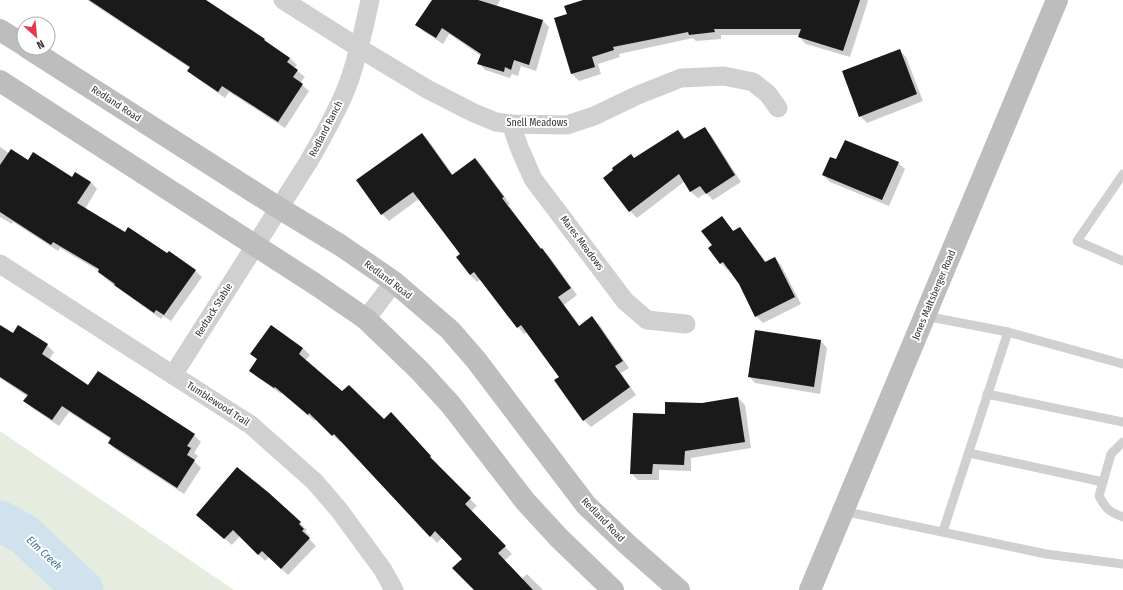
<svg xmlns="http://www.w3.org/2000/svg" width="1123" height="590" viewBox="0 0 1123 590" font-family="'Fira Sans Condensed',sans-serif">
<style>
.green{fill:#e6ecdf}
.shadow{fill:#0003}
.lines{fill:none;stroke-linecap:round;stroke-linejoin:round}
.river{stroke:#cfe2ee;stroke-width:41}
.building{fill:#1a1a1a}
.lane{stroke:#d0d0d0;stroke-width:9}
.street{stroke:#d0d0d0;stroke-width:19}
.secondary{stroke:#bdbdbd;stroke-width:22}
.labels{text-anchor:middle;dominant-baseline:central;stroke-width:4;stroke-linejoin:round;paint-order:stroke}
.street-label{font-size:10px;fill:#333;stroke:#fff}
.water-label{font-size:11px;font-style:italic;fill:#3f7597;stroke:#fff}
</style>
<rect width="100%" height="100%" fill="#fff"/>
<polygon class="green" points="0,431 234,590 0,590"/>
<g class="shadow">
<polygon points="87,0 206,0 265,40 272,47 290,58 297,65 294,68 305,77 300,83 309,91 285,128 229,92 225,98 195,77 188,71 190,68"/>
<polygon points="433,0 499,0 500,1 496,7 543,21 549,27 536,71 521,66 518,76 512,74 510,78 485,70 479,63 481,56 449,34 443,44 423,31 417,25"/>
<polygon points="586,0 867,0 868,1 850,57 806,44 799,37 800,35 721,35 721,39 696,41 693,38 619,54 620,57 598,64 601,74 579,81 572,74 555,18 568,15"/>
<polygon points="899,50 906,57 923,101 867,123 860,116"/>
<polygon points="704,128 711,135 741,182 713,200 706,193 698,198 691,192 685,181 637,218 630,211 634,159 678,131 686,139"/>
<polygon points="422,134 429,141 453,175 475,159 482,166 510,204 508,205 542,250 549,256 577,295 564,305 580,326 592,318 599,324 629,368 621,373 636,395 591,427 584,420 556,380 561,377 527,332 524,334 518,327 481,279 477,282 470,275 458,257 461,254 420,198 389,221 382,214"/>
<polygon points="0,147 9,153 72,178 91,182 97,189 85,209 125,233 195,271 202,277 171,321 163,316 161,319 122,291 106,279 99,271 60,248 58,251 13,222 12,224 0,217"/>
<polygon points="837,160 898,163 905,169 889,206 830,182 823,175"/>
<polygon points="722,217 734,232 739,228 746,235 766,262 775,258 781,265 801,304 763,323 756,316 740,284 729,269 727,270 721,263 713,246"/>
<polygon points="0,326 14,334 47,345 54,352 49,360 89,387 98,373 194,435 201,442 194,453 198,456 194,461 201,468 184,494 116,450 109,443 112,440 69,412 59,426 32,408 25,401 28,397 0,378"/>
<polygon points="821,341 827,348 820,394 755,383 749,376"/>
<polygon points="303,348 310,355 305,361 342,393 384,420 397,420 437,464 436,465 477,506 471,511 512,554 504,561 522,579 527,574 543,590 475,590 463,559 443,537 437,543 341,441 340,442 316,419 315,421 282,393 281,394 257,377 250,370 258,360 251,354"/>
<polygon points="738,398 745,405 751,448 691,458 691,471 659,470 659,480 638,480 631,473 666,415 702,404"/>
<polygon points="269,493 307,530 305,531 310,536 308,538 316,546 288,575 269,557 265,561 240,536 232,545 204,521"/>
</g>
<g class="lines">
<polyline class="river" points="0,521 25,535 83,590"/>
</g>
<g class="building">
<polygon points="89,0 206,0 265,39 264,40 290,58 287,62 298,70 293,77 303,84 278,122 222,86 218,92 187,71 190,67"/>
<polygon points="432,0 478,0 543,20 529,65 514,60 511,70 505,67 504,72 477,64 481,54 442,28 436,38 415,25"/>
<polygon points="583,0 860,0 843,51 798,37 801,29 714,29 715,32 689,35 688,32 613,47 614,50 592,57 595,67 571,74 554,18 567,14 564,6"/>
<polygon points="900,49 917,94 859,117 842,71"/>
<polygon points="705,127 735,175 706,194 700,186 690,192 679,174 629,212 603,178 613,170 612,168 631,154 634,158 678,130 684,139"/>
<polygon points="422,133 452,175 475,158 504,197 502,198 541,249 542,248 571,288 558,297 579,326 592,316 623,361 615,366 630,387 583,421 554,380 559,377 521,325 517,328 474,272 470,275 456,257 460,254 413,192 381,215 356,180"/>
<polygon points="845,140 899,162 882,200 822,175 830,157 836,159"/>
<polygon points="11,149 28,160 33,152 72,177 75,172 91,182 77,203 125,232 128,227 167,253 169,251 196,270 164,315 156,310 154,313 114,285 115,284 98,272 99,269 53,242 51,245 0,212 0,165"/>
<polygon points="722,216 733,231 740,227 765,262 775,257 795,297 755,317 739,284 723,262 720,264 708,248 712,245 701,231"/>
<polygon points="0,325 13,333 18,325 48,344 42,354 88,385 98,371 195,434 187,446 191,448 187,455 195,460 177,488 108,443 111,438 62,406 52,420 23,401 28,395 0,377"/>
<polygon points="271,325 303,348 299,354 342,391 349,385 384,419 391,412 431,456 430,457 471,498 465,504 506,546 498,553 533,590 474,590 452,568 462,559 435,531 430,537 334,434 332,436 309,413 308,415 275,387 274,388 249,371 257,359 250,354"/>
<polygon points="755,330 821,340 814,387 748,377"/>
<polygon points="738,397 745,442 685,451 684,465 653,464 652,474 630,474 633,413 665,414 665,402 702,403"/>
<polygon points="237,467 269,493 301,522 299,524 304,529 302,531 310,538 281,569 262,551 258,555 233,530 224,539 196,515"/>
</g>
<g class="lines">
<g class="lane">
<polyline points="1123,174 1077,241 1123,261"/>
<polyline points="925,316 1008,332 1123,364"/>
<polyline points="987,394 1123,422"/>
<path d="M1123,442l-12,12 -12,42c7,13 10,16 24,21"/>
<polyline points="969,453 1103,482"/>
<polyline points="843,511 1046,554 1123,564"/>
<polyline points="943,531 1008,332"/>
</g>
<g class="street">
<polyline points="283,0 359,48 427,89 474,113 496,122 511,124 567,125 594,116 638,95 681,78 724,76 753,82 768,94 778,108"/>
<polyline points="511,124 519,147 533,179 625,301 647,320 686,324"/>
<polyline points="0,264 251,425 314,481 339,510 383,570 394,590"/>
<polyline points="366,319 394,282"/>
<path d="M173,375l136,-214c14,-25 29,-50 39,-77 10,-27 16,-56 22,-84"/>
</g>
<g class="secondary">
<polyline points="0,30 24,45"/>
<polyline points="28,48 279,208 340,245 394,282 450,330 476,360 586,505 628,545 679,590"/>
<polyline points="0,81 318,286 366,319 420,371 451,405 525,501 559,538 613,590"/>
<polyline points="810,590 1057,0"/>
</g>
</g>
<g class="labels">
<g class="street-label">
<text transform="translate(116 104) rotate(33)">Redland Road</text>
<text x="537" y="123">Snell Meadows</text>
<text transform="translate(326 129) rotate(-63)">Redland Ranch</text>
<text transform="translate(582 243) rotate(53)">Mares Meadows</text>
<text transform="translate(388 280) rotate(37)">Redland Road</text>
<text transform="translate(934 295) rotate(-67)">Jones Maltsberger Road</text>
<text transform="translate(214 310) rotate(-58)">Redtack Stable</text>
<text transform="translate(218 404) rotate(33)">Tumblewood Trail</text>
<text transform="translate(603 520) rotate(46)">Redland Road</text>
</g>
<g class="water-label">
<text transform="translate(44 553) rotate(43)">Elm Creek</text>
</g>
</g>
<g transform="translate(36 36) rotate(153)"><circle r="19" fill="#ffffff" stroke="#adadad"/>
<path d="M0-3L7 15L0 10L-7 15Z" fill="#e63946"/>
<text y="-6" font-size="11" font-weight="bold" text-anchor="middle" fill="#333333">N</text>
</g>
</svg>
